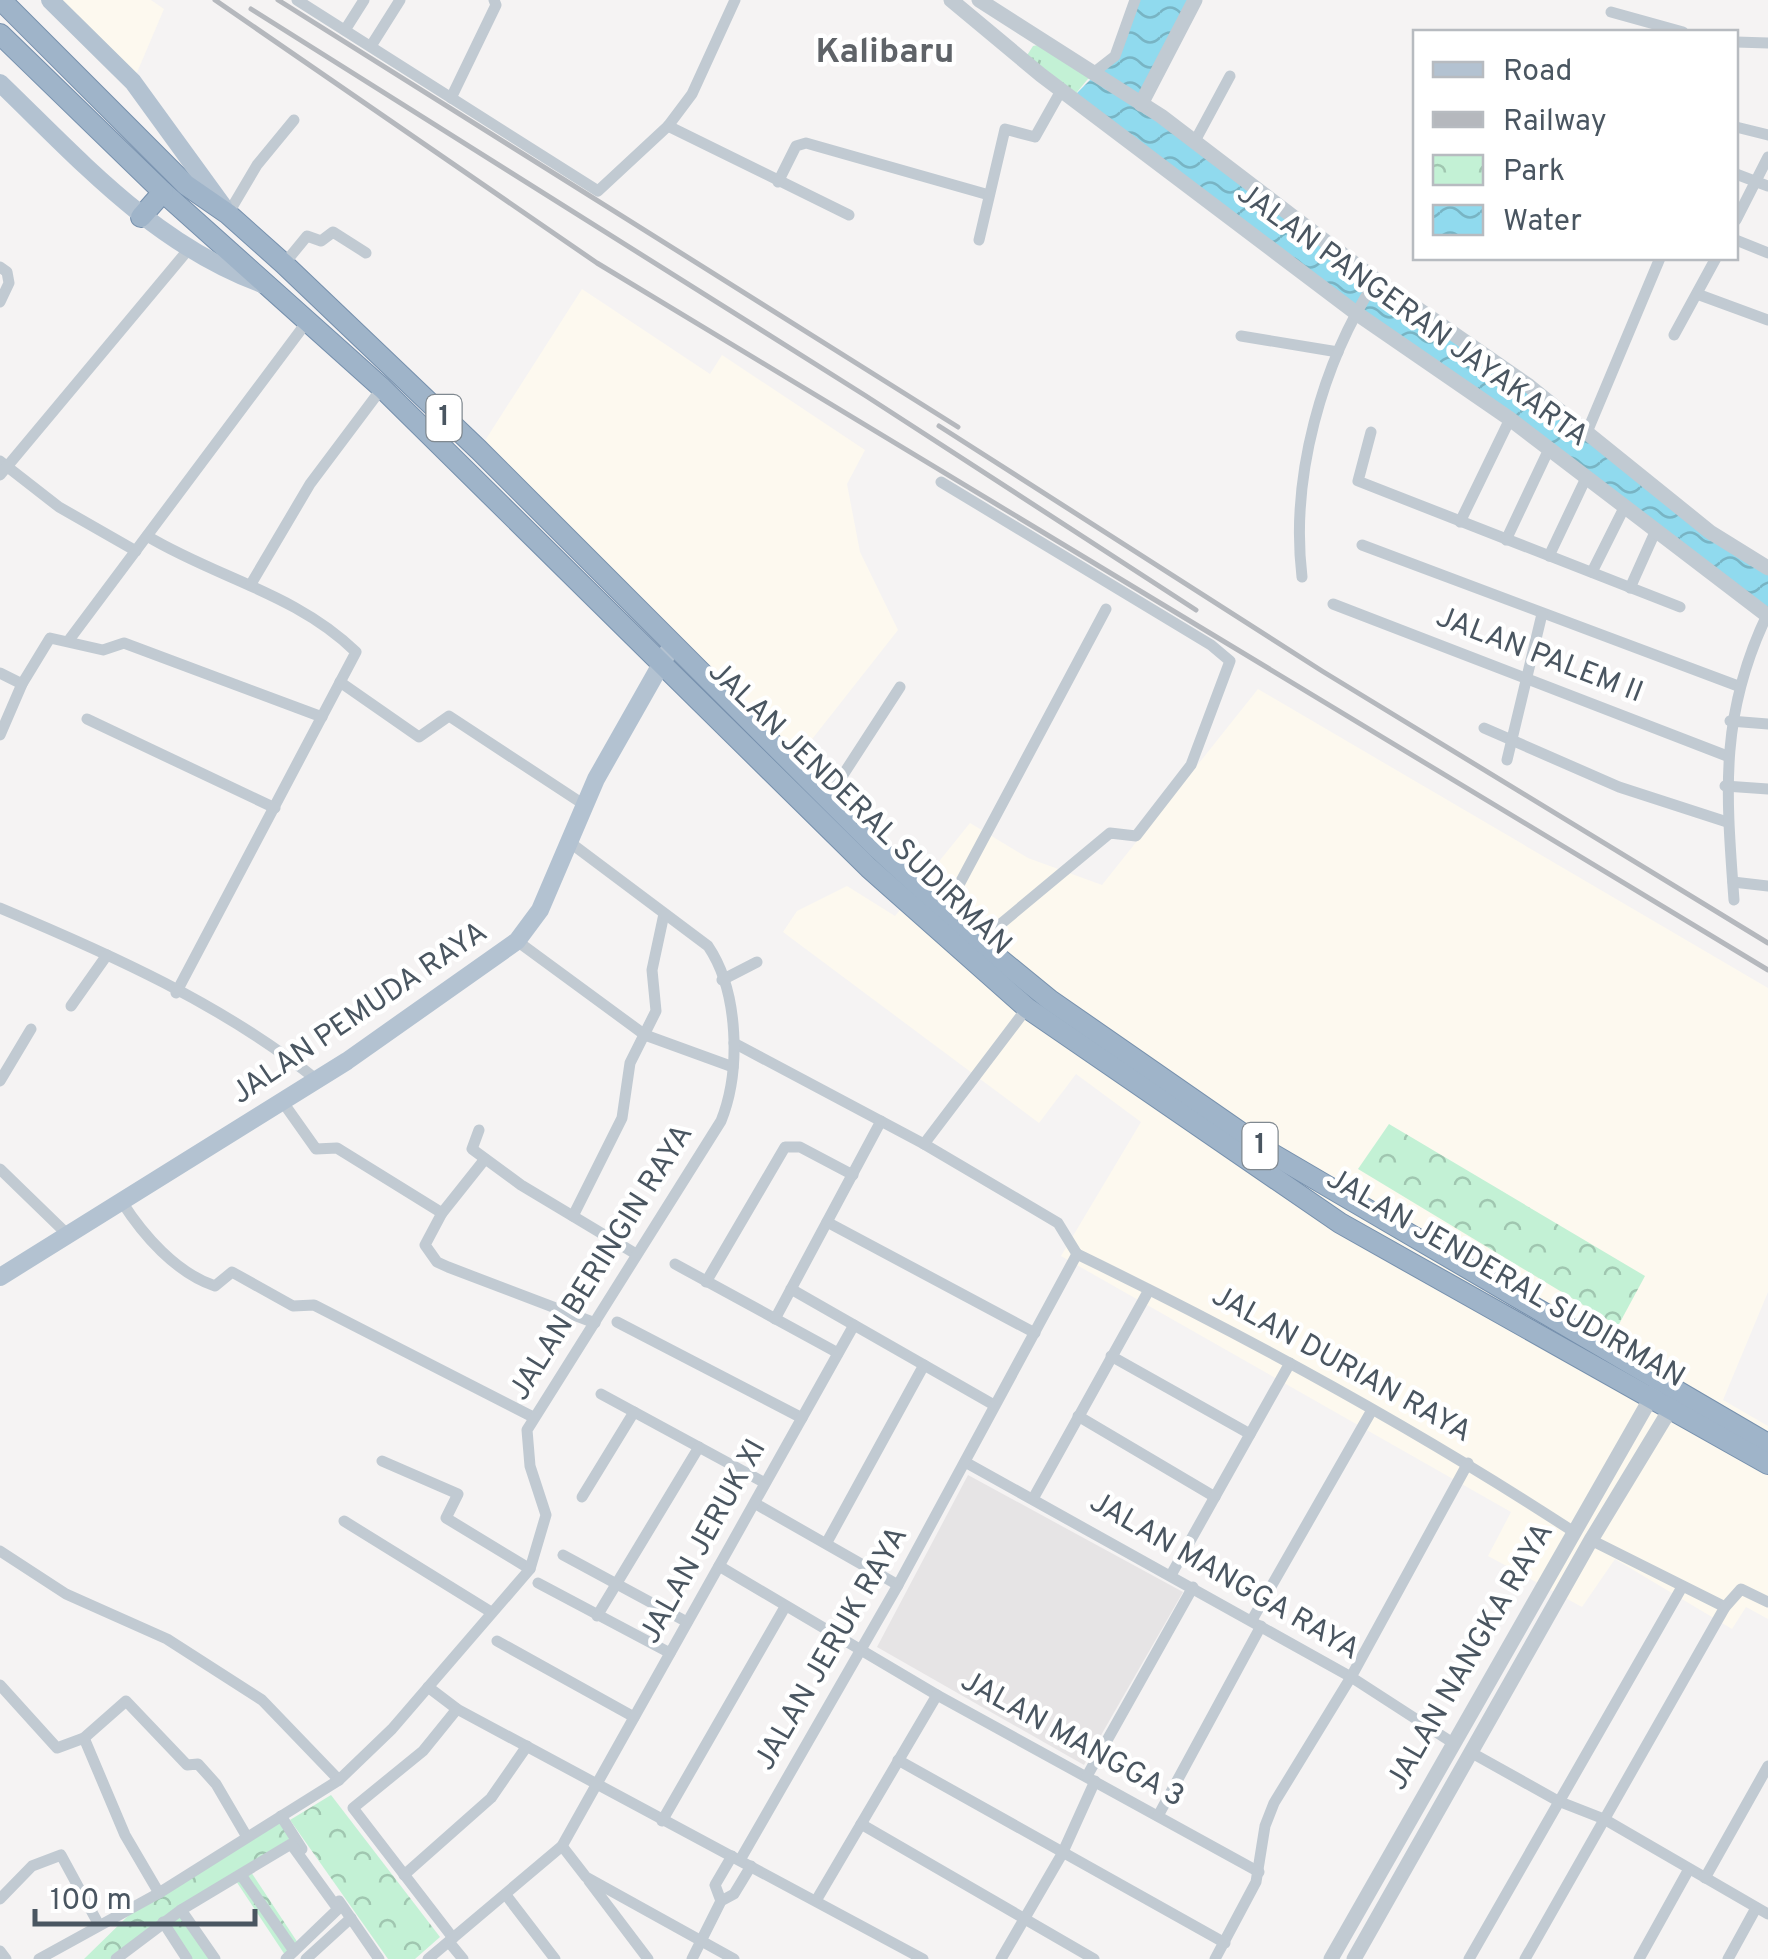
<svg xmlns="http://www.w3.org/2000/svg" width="1768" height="1959" viewBox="0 0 1768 1959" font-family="Overpass,sans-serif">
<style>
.commercial{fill:#fdf9ef}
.education{fill:#e6e4e5}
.grass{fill:url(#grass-tufts)}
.park{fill:url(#park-crowns)}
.water{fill:url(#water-waves)}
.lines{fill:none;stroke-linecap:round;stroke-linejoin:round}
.trunk-casing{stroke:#7690ad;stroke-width:22}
.minor{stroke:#c1cad2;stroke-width:11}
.tertiary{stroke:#c1cad2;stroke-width:15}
.primary{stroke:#b3c2d1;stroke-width:18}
.trunk{stroke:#9fb4c9;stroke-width:20}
.rail{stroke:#b5b8bd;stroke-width:5}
.labels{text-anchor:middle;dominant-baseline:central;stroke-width:9;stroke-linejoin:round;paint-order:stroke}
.shield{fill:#fff;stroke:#808990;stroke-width:2.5}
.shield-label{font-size:28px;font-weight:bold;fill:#4a5661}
.street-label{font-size:30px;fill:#4a5661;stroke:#fff}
.quarter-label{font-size:35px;font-weight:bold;fill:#5f6368;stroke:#fff}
</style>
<defs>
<pattern id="grass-tufts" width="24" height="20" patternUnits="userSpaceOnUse" patternTransform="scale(2.5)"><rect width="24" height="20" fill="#c3f1d5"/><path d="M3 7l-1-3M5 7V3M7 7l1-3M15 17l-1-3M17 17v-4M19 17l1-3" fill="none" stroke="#a0c6b0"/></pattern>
<pattern id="park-crowns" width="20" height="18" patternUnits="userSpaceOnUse" patternTransform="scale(2.5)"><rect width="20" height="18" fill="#c3f1d5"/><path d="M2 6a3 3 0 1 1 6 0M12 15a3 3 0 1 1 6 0" fill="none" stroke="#a0c6b0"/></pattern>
<pattern id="water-waves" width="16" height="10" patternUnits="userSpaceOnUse" patternTransform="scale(2.5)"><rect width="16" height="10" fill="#90daee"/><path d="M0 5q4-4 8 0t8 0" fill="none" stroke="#78b4c4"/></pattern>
</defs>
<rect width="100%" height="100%" fill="#f5f3f3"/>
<g class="commercial">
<polygon points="50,0 151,0 164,9 133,82"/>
<polygon points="582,289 710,374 722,355 865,450 847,484 860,552 898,630 787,771 479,450"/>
<polygon points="1258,689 1768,988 1768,1292 1723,1400 1768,1426 1768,1619 1746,1607 1732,1629 1615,1559 1582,1607 1488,1556 1511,1512 1061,1256 1141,1122 1076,1074 1039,1123 783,932 797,911 847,886 895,916 970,823 1028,858 1102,885"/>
</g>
<polygon class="education" points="968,1475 1183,1592 1084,1765 877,1647"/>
<polygon class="grass" points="1043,44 1092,74 1073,97 1024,60 1033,46"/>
<g class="park">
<polygon points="1389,1124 1645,1276 1618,1326 1358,1169"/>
<polygon points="331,1795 440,1937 415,1959 388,1959 290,1820"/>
<polygon points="279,1820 291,1838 178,1908 110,1959 84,1959 130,1914"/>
<polygon points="251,1872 298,1943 285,1955 236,1881"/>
<polygon points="180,1912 213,1959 188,1959 165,1923"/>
</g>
<polygon class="water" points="1135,0 1195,0 1142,104 1768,568 1768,616 1073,97 1115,55"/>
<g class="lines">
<defs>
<g id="trunk">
<polyline points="1,0 186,185 228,214 284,264 479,450 877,848 979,942 1050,1000 1269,1152 1768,1444"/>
<polyline points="0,34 163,192 382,388 869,868 1027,1008 1340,1223 1768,1464"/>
<polyline points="141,217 163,192"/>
</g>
</defs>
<use href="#trunk" class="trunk-casing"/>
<g class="minor">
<polyline points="297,0 598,191 668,126 692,94 735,0"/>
<polyline points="1611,12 1683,32"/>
<polyline points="345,30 364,0"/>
<polyline points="1736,42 1768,43"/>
<polyline points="371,46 400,0"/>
<polyline points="1092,74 1115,56 1135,0"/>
<polyline points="451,98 496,5 494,0"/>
<polyline points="668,126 849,215"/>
<polyline points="1736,127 1768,135"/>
<polyline points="1195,141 1230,76"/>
<polyline points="1736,174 1768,186"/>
<polyline points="778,182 796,146 806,143 989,195"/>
<polyline points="228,214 257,165 294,120"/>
<polyline points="1736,220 1768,157"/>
<polyline points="979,240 1005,129 1035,137 1062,89"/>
<polyline points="1736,240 1768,253"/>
<polyline points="284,264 307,236 321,241 333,232 366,253"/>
<polyline points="0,267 7,272 9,283 0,302"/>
<polyline points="1697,294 1768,320"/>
<polyline points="1674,335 1716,258"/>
<polyline points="1241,336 1338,352"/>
<polyline points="1371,432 1358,481 1680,607"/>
<polyline points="1587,432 1660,258"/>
<polyline points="0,461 59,507 136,551"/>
<polyline points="0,475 188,250"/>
<polyline points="941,482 1211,645 1230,661 1191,765 1136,836 1110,833 979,942"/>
<polyline points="1460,522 1510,419"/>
<path d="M147,536c70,42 150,58 209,116l-180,341"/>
<polyline points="1506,540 1549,449"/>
<polyline points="1362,545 1738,686"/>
<polyline points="1549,556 1586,478"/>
<polyline points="1592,572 1625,506"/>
<path d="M1302,577c-12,-100 20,-214 74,-297"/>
<polyline points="251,584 310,484 382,388"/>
<polyline points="1630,588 1656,530"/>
<polyline points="1333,604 1727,756"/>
<polyline points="69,640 309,319"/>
<polyline points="0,673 22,684 50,638 103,650 124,643 322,717"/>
<polyline points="340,682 419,737 449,716 583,804"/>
<polyline points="87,719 275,808"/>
<polyline points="1730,721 1768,724"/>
<polyline points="1484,728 1619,787 1727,822"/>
<polyline points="0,735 22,684"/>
<polyline points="1507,760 1542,614"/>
<polyline points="1725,786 1768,789"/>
<polyline points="828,798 900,687"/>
<polyline points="1733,882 1768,886"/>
<path d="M1734,900c-8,-108 -15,-186 34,-287"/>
<path d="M0,908c110,46 224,97 317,172"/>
<polyline points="945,911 1106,609"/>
<polyline points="517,941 645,1035 733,1067"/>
<polyline points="722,980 757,962"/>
<polyline points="71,1006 107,955"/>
<polyline points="734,1043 924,1144 1058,1223 1077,1254"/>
<polyline points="0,1081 31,1029"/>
<polyline points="282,1101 316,1149 337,1148 442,1213"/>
<polyline points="479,1130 472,1149 521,1185 636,1254"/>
<polyline points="924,1144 1027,1008"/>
<polyline points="485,1159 442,1213 425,1245 437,1262 448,1267 595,1323"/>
<polyline points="0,1169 68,1235"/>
<path d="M122,1202c21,33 54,71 93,84l17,-14 61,34 21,-1 219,112"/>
<polyline points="573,1216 622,1118 630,1063 656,1011 652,970 664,914"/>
<polyline points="827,1222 1035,1333"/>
<path d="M1077,1254c171,83 338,174 497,278"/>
<polyline points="675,1264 838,1353"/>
<polyline points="706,1282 785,1147 800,1147 853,1175"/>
<polyline points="791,1289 994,1405"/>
<polyline points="775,1319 881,1121"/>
<polyline points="617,1322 802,1418"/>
<polyline points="1111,1356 1250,1434"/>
<polyline points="601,1394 765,1483"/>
<polyline points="1078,1416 1215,1497"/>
<polyline points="382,1461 458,1494 446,1518 530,1569"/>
<polyline points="965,1462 1351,1677 1453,1743"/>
<polyline points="582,1497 634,1412"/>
<polyline points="1034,1497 1149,1290"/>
<polyline points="756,1504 898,1585"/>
<polyline points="344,1521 491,1612"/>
<polyline points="1591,1540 1725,1607"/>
<polyline points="827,1542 924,1365"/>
<polyline points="0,1551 66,1594 167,1639 262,1700 339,1780"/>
<polyline points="563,1555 687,1622"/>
<polyline points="719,1566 937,1695 1259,1872"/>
<polyline points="1171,1575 1290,1363"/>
<polyline points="538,1583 670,1653"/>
<polyline points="597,1616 699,1447"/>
<polyline points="1252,1620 1372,1410"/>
<polyline points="497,1641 634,1717"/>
<polyline points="0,1685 57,1748 84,1738 126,1701 187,1765 198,1764 216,1784 247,1837"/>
<polyline points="428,1687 457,1709 923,1959"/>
<polyline points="84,1738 125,1835 159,1893"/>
<polyline points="1472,1753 1558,1801 1604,1819 1768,1914"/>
<polyline points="898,1760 1225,1943"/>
<polyline points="1087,1776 1193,1587"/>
<polyline points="281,1816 302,1849"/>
<polyline points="1158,1816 1261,1626"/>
<polyline points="662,1821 785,1607"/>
<polyline points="861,1824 1094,1959"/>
<polyline points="562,1846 586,1877 734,1959"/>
<polyline points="740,1860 898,1585 1077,1254"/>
<polyline points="241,1875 294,1951"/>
<polyline points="404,1875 491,1798 527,1746"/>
<polyline points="1705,1878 1768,1766"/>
<polyline points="589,1881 648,1959"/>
<polyline points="506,1895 555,1959"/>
<polyline points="0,1899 32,1866 61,1855 99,1925"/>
<polyline points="817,1899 937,1695"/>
<polyline points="339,1901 379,1959"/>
<polyline points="721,1901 715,1885 732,1856"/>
<polyline points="181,1910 215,1959"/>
<polyline points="163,1922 187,1959"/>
<polyline points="453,1938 353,1808 423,1751 457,1709"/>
<polyline points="449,1942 463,1959"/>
<polyline points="0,1951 6,1959"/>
<path d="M39,1959l120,-66 180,-113 53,-51 138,-160 16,-54 -16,-49 -3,-36 194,-309c20,-50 18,-129 -13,-175l-140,-105"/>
<polyline points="116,1959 181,1910 291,1844 338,1909 286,1959"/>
<polyline points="306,1959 351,1918"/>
<polyline points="428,1959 562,1846 854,1325"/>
<polyline points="692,1959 721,1901 734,1894 751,1866"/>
<polyline points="1001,1959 1062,1854 1095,1781"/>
<polyline points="1215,1959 1256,1882 1265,1826 1274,1803 1351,1677 1468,1463"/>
<polyline points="1469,1959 1682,1587"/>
<polyline points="1525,1959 1725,1607 1741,1589 1768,1602"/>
<polyline points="1639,1959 1689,1869"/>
<polyline points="1728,1959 1756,1908"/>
</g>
<g class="tertiary">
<polyline points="951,0 1041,75 1356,313 1510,419 1768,616"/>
<polyline points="979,0 1161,116 1376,280 1529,386 1710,532 1768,568"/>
<polyline points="1141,104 1195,0"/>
<polyline points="1331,1959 1656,1389"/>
<polyline points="1354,1959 1591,1540 1674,1403"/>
</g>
<g class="primary">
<polyline points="50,0 133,82 223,206"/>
<path d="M0,83c81,78 154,161 262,201"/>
<polyline points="0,1277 347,1061 517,941 540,910 596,779 668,652"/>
</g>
<use href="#trunk" class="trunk"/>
<g class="rail">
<polyline points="215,0 597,263 1768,970"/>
<polyline points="278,0 958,427"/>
<polyline points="251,9 866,396 1196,610"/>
<polyline points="939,426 1322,671 1768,943"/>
</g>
</g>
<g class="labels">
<g class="shield">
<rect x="426.5" y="395" width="35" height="46" rx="8"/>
<rect x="1242.5" y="1123" width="35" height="46" rx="8"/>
</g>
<g class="shield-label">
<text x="444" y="418">1</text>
<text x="1260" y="1146">1</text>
</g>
<g class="street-label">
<text transform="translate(1412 316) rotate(36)">JALAN PANGERAN JAYAKARTA</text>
<text transform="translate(1539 656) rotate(21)">JALAN PALEM II</text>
<text transform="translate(859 809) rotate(44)">JALAN JENDERAL SUDIRMAN</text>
<text transform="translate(360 1014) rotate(-34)">JALAN PEMUDA RAYA</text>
<text transform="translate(602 1263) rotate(-58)">JALAN BERINGIN RAYA</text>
<text transform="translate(1505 1279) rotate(30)">JALAN JENDERAL SUDIRMAN</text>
<text transform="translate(1341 1365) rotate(29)">JALAN DURIAN RAYA</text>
<text transform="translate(704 1542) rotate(-61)">JALAN JERUK XI</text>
<text transform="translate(1224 1577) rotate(30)">JALAN MANGGA RAYA</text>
<text transform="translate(832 1649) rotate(-60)">JALAN JERUK RAYA</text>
<text transform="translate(1471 1657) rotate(-60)">JALAN NANGKA RAYA</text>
<text transform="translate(1072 1740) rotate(29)">JALAN MANGGA 3</text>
</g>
<g class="quarter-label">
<text x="885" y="53">Kalibaru</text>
</g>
</g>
<rect x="1413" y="30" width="325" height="230" fill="#ffffff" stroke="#b7bbc0" stroke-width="2.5"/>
<rect x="1433" y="62" width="50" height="15" fill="#b3c2d1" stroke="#b7bbc0" stroke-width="2.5"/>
<text x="1503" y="80" font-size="30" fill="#4a5661">Road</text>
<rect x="1433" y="112" width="50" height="15" fill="#b5b8bd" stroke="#b7bbc0" stroke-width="2.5"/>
<text x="1503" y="130" font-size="30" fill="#4a5661">Railway</text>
<rect x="1433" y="155" width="50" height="30" fill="url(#park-crowns)" stroke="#b7bbc0" stroke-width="2.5"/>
<text x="1503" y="180" font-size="30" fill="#4a5661">Park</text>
<rect x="1433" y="205" width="50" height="30" fill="url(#water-waves)" stroke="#b7bbc0" stroke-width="2.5"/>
<text x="1503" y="230" font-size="30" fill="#4a5661">Water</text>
<path d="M35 1909v15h220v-15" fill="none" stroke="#4a5661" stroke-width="5"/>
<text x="50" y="1909" font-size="30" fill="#4a5661" stroke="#ffffff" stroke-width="8" paint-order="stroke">100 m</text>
</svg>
